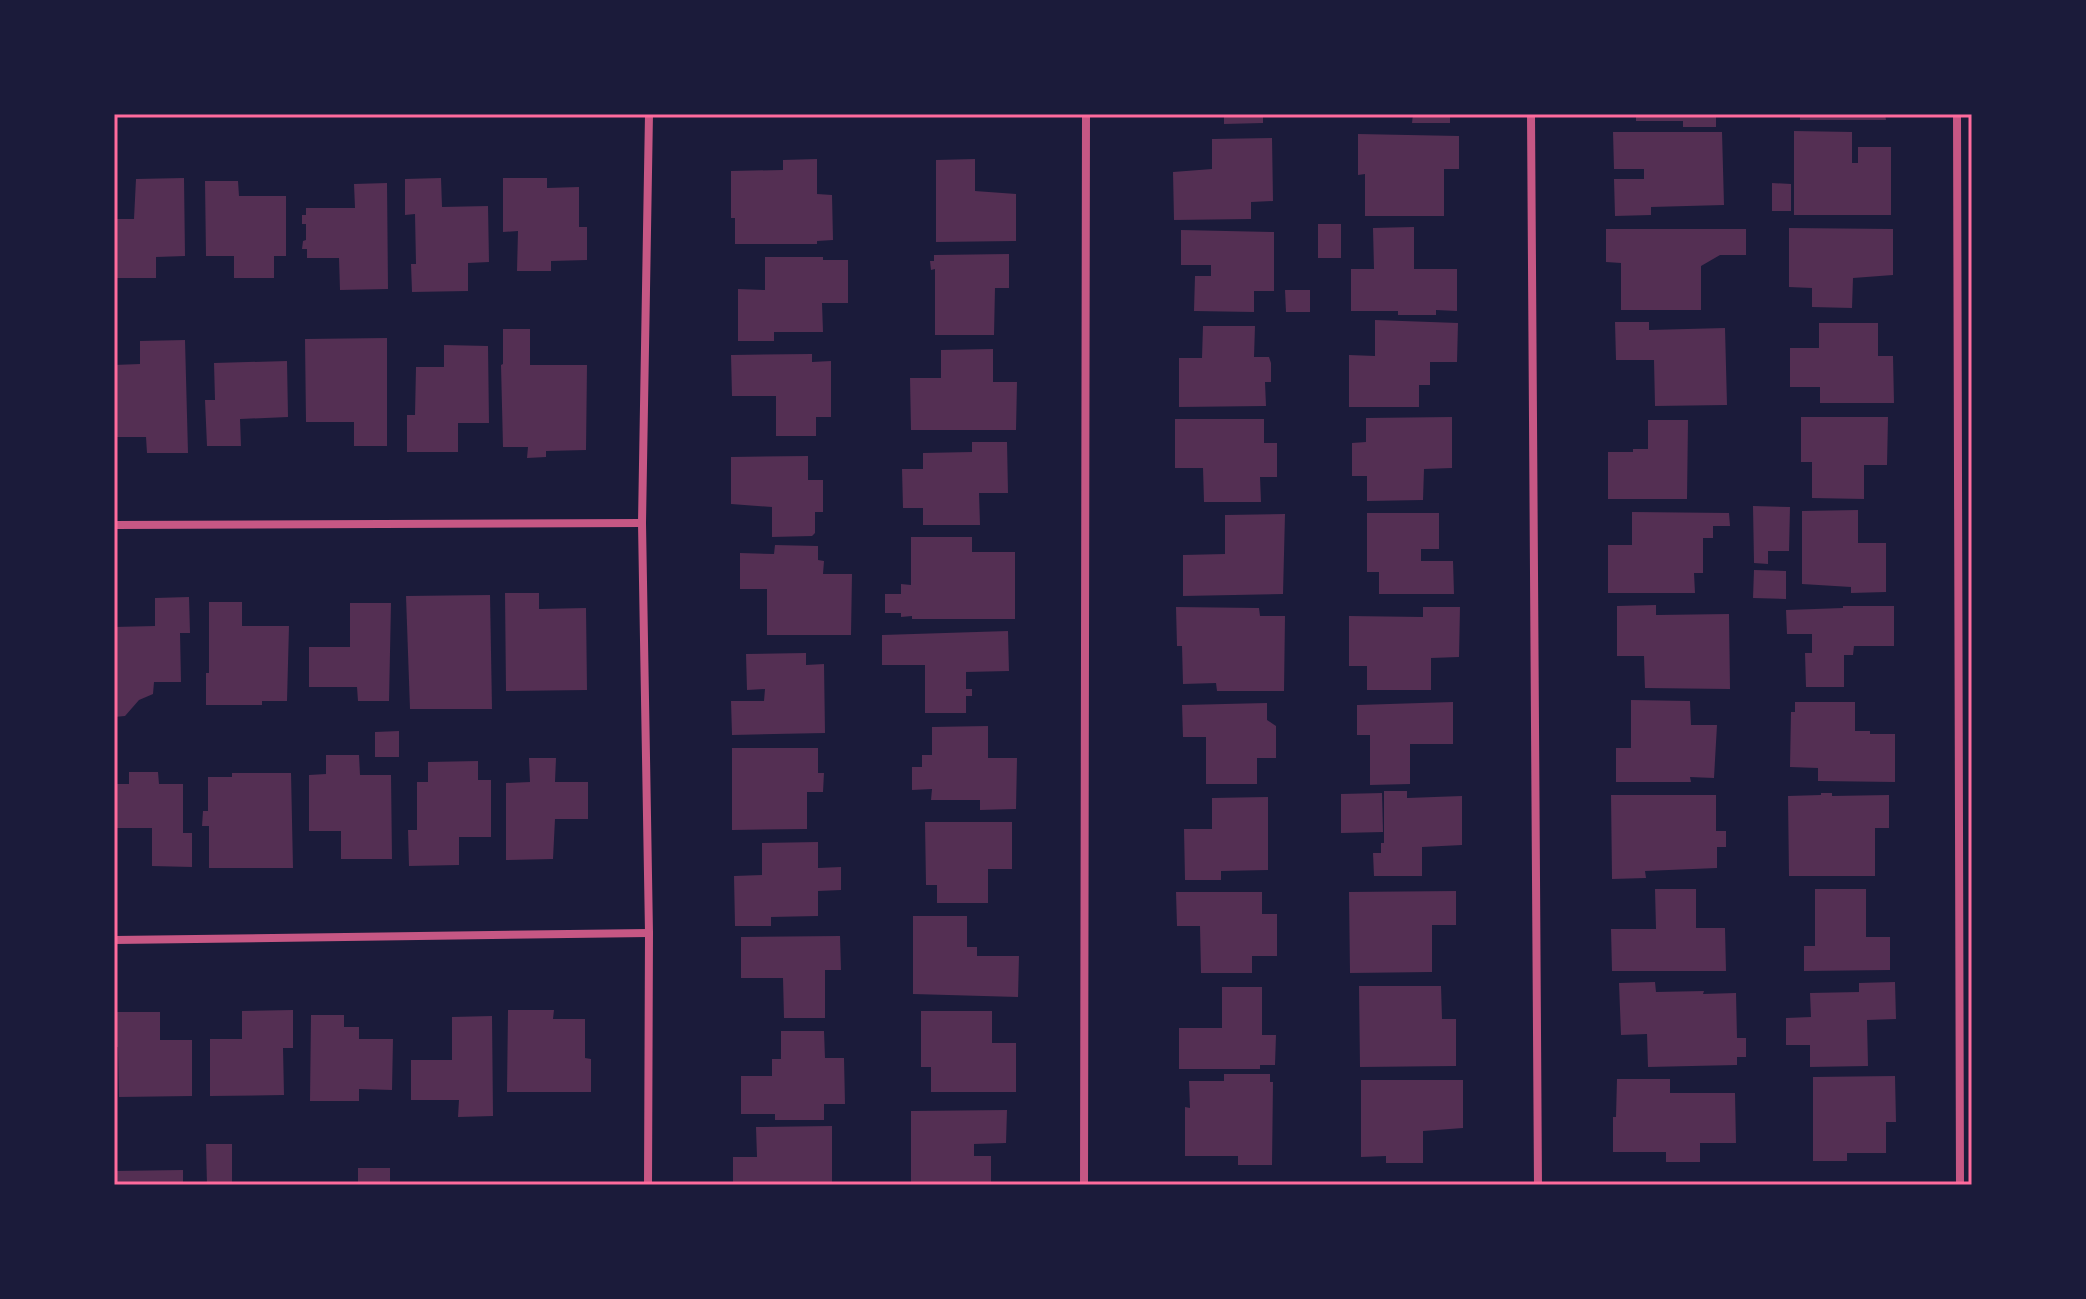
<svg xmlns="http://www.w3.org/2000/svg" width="2086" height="1299" viewBox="0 0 2086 1299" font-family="'Golos Text',sans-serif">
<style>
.building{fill:#542f53}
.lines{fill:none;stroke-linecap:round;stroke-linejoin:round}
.minor{stroke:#c65784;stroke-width:8}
.neatline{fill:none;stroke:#ff6b9d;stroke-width:3}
</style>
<rect width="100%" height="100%" fill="#1b1b3a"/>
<g class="building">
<polygon points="1224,114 1263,114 1263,123 1224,124"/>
<polygon points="1413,114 1450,114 1450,123 1412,123"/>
<polygon points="1636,114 1716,114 1716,127 1683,127 1683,121 1636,121"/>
<polygon points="1800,114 1885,114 1886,120 1800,120"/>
<polygon points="1794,131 1852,132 1852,163 1858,163 1858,147 1891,147 1891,215 1794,215"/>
<polygon points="1613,132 1722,132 1724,205 1651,207 1651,215 1615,216 1614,179 1644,179 1644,169 1614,169"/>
<polygon points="1358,134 1459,136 1459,169 1444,169 1444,216 1365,216 1365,174 1358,175"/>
<polygon points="1272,138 1273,201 1251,202 1251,219 1174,220 1173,172 1212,169 1212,139"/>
<polygon points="817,159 817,194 832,195 833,240 817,241 817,244 735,244 735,218 731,218 731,171 783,170 783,160"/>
<polygon points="975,159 975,191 1016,194 1016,241 936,242 936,160"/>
<polygon points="184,178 185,256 156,257 156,278 114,278 114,219 134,219 136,179"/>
<polygon points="441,178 442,207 488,206 489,262 468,263 468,291 412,292 411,264 416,264 415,214 405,215 405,179"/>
<polygon points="503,178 547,178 547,188 579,187 579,227 587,227 587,260 551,261 551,271 517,271 518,231 503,232"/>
<polygon points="205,181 238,181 239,196 286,196 286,256 274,256 274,278 234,278 234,256 206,256"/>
<polygon points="387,183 388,289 340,290 339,258 307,258 307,249 302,249 303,241 306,240 306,224 302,224 302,215 306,215 306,208 355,208 354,184"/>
<polygon points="1772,183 1791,184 1791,211 1772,211"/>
<rect x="1318" y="224" width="23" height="34"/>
<polygon points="1414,227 1414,269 1457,269 1457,311 1436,310 1436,315 1398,315 1398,311 1351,311 1351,269 1374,269 1373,228"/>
<polygon points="1789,228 1893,229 1893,275 1853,278 1852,308 1812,307 1812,288 1789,287"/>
<polygon points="1606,229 1746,229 1746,255 1720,255 1701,266 1701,310 1621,310 1621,263 1606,262"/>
<polygon points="1181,230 1274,232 1274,291 1254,291 1254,312 1194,311 1195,276 1211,276 1211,265 1181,265"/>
<polygon points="1009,254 1009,288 995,288 994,335 935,335 935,269 931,270 930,261 934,261 934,255"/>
<polygon points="765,257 823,257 823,260 848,260 848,303 822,303 823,332 774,332 774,341 738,341 738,289 765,290"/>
<polygon points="1285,290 1310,290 1310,312 1286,312"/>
<polygon points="1375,320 1458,323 1457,362 1430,362 1430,385 1419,385 1419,407 1349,407 1349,355 1375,356"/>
<polygon points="1615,322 1649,322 1649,330 1725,328 1727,405 1655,406 1654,360 1616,360"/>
<polygon points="1819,323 1878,323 1878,356 1893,356 1894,403 1820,403 1820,387 1790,387 1790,348 1819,348"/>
<polygon points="1203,326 1255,326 1254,357 1269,357 1271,363 1271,382 1265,382 1266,406 1179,407 1179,358 1202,358"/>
<polygon points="503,329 530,329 530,365 587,365 586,450 546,451 546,457 527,458 528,447 503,447 501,365 503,364"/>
<polygon points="387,338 387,446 354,446 354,422 306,422 305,339"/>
<polygon points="185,340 188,453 147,453 146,437 114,437 114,365 140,364 140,341"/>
<polygon points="444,345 488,346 489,423 458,423 458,452 407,452 407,415 415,415 416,367 444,367"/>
<polygon points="993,349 993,382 1017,382 1016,430 911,430 910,378 941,378 941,350"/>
<polygon points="812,354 812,362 831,361 831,417 816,417 816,436 776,436 776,396 732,396 731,355"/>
<polygon points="287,361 288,417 240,419 241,446 207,446 205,400 215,400 214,363"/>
<polygon points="1452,417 1452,468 1424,469 1423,500 1367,501 1367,476 1352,476 1352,443 1366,442 1366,418"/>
<polygon points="1801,417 1888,417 1887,465 1864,465 1864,499 1812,498 1812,462 1801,462"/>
<polygon points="1175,419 1264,419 1264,443 1277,443 1277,477 1260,477 1261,502 1204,502 1203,468 1175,468"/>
<polygon points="1648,420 1688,420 1687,499 1608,499 1608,452 1633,452 1633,449 1648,449"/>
<polygon points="972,442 1007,442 1008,493 979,493 980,525 923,525 923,508 903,508 902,469 923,469 923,453 972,452"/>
<polygon points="808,456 808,480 823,480 823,512 815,512 815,533 812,536 772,537 772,507 731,504 731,457"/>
<polygon points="1753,506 1790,507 1789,551 1768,551 1768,564 1754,563"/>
<polygon points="1858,510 1858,543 1886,543 1886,592 1851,593 1851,587 1802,584 1802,511"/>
<polygon points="1632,512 1729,513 1730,526 1713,526 1713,538 1703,538 1703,573 1694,573 1695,593 1608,593 1608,545 1632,545"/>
<polygon points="1367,513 1439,513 1439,549 1421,549 1421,561 1453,561 1454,594 1379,594 1379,572 1367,572"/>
<polygon points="1285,514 1283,594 1183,596 1183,555 1225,554 1225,515"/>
<polygon points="911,537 972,537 972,552 1015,552 1015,619 912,619 912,616 901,617 901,613 885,613 885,594 901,594 901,584 911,585"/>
<polygon points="775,545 818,546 818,560 824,561 823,574 852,574 851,635 767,635 767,589 740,589 740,553 774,554"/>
<polygon points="1754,570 1786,571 1786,599 1753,598"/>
<polygon points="505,593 539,593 539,609 586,608 587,690 506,691"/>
<polygon points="490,595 492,709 410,709 406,596"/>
<polygon points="189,597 190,633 180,633 181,682 154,682 153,694 139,700 125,716 114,717 114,627 155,626 155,598"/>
<polygon points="209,602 242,602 242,626 289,626 287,701 262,701 262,705 206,705 206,673 209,673"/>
<polygon points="350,603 391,603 389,701 358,701 357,687 309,687 309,647 350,647"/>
<polygon points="1656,605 1656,615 1729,614 1730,689 1645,688 1644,656 1617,656 1617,606"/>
<polygon points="1843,606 1894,606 1894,646 1854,646 1853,655 1844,655 1844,687 1806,687 1805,653 1812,653 1812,634 1787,634 1786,610 1843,608"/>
<polygon points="1176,607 1259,608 1260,616 1285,616 1284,691 1217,691 1216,683 1183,684 1182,646 1177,646"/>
<polygon points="1423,607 1460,607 1459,657 1431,658 1431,690 1367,690 1367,666 1349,666 1349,616 1423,617"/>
<polygon points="1008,631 1009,671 966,672 966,689 972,689 972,696 966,696 966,713 925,713 925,665 882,665 882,635"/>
<polygon points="806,653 806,665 824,664 825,733 732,735 731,701 764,701 765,689 747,690 746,654"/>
<polygon points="1631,700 1690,701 1691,725 1717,725 1714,778 1690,777 1691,782 1616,782 1616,748 1631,748"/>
<polygon points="1453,702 1453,744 1410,744 1410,784 1370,785 1370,735 1357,735 1357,705"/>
<polygon points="1795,702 1855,702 1855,731 1870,731 1870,734 1895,734 1895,782 1818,781 1818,768 1790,767 1791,712 1795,712"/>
<polygon points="1267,703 1267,720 1276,726 1276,758 1257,758 1257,784 1206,784 1206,737 1183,737 1182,705"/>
<polygon points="988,726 988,758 1017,758 1016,809 980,810 980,800 931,800 932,789 912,790 912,767 922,767 922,755 932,755 932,727"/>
<polygon points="399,731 399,757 375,757 375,732"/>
<polygon points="732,748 818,748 818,773 824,773 823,792 807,792 807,829 732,830"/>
<polygon points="326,755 359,755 360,775 391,775 392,859 341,859 341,831 309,831 309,775 326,774"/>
<polygon points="529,758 556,758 555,782 588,782 588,819 555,819 553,859 506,860 506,783 530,782"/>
<polygon points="478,761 478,780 491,780 491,837 459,837 459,865 409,866 408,830 417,830 417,782 428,782 428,762"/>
<polygon points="129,772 158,772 159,784 183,784 183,833 192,833 192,867 152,866 152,828 114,828 114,784 129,784"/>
<polygon points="232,773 291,773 293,868 209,868 209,826 202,826 203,811 208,811 208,777 232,777"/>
<polygon points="1384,791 1407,791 1407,798 1462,796 1462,845 1422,847 1422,876 1374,876 1373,853 1381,853 1381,843 1384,843"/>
<polygon points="1382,793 1383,832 1341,833 1341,794"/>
<polygon points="1821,793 1832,793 1832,796 1889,795 1889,828 1875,828 1875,876 1789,876 1788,796 1821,795"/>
<polygon points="1611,795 1716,795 1716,831 1726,831 1726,847 1717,847 1717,868 1645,871 1646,878 1612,879"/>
<polygon points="1268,797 1268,870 1221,871 1221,880 1185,880 1184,829 1212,829 1212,798"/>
<polygon points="925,822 1012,822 1012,869 988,869 988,903 937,903 937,885 926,885"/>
<polygon points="818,842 818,868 841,867 841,890 818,891 818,916 771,917 771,926 735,926 734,876 762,875 762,843"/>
<polygon points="1655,889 1696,889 1696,928 1725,928 1726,971 1612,971 1611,929 1656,929"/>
<polygon points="1815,889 1866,889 1866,937 1890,937 1890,970 1804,971 1804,946 1815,946"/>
<polygon points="1456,891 1456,925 1432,925 1432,972 1350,973 1349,892"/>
<polygon points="1176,892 1262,892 1262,914 1277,914 1277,956 1252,956 1252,973 1201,973 1200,926 1177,926"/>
<polygon points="913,916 967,916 967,947 977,947 977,956 1019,956 1018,997 913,994"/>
<polygon points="840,936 841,970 825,970 825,1018 784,1018 783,978 741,978 741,937"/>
<polygon points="1655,982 1656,992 1704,991 1703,994 1736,993 1737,1038 1746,1038 1746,1057 1737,1057 1737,1065 1648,1067 1647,1034 1621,1035 1619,983"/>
<polygon points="1895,982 1896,1019 1867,1020 1868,1066 1810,1067 1810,1045 1786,1045 1786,1018 1811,1017 1810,993 1859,992 1859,983"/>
<polygon points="1359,986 1441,986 1442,1019 1456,1019 1456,1066 1360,1067"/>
<polygon points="1222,987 1262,987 1262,1035 1276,1035 1275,1065 1260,1065 1260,1069 1179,1069 1179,1028 1222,1028"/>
<polygon points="293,1010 293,1048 283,1048 284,1095 210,1096 210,1039 242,1039 242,1011"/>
<polygon points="508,1010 554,1010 553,1019 585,1019 585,1058 591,1059 591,1092 507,1092"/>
<polygon points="921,1011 992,1011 992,1043 1016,1043 1016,1092 931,1092 931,1067 921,1067"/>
<polygon points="114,1012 160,1012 160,1040 192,1040 192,1096 119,1097 118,1047 114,1047"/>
<polygon points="311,1015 344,1015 344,1027 359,1027 359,1039 393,1039 392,1090 359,1089 359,1101 310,1101"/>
<polygon points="492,1016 493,1116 458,1117 459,1100 411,1100 411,1060 452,1060 452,1017"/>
<polygon points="781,1031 824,1031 825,1058 844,1058 845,1104 824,1104 824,1120 775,1120 775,1114 741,1114 741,1076 772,1076 772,1059 781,1059"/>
<polygon points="1224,1074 1270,1074 1270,1082 1273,1082 1272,1165 1238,1165 1238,1156 1185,1156 1185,1107 1190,1108 1189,1081 1224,1081"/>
<polygon points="1895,1076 1896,1122 1886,1122 1886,1153 1847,1153 1847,1161 1813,1161 1813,1077"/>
<polygon points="1617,1079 1670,1079 1670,1093 1735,1093 1736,1143 1700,1143 1700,1162 1666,1162 1666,1152 1613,1152 1613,1117 1616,1117"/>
<polygon points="1361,1080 1463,1080 1463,1128 1423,1131 1423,1163 1386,1163 1386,1156 1361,1157"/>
<polygon points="1007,1110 1006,1143 974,1144 974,1156 991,1156 991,1185 911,1185 911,1111"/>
<polygon points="832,1126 832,1185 733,1185 733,1157 757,1157 756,1127"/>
<polygon points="206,1144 232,1144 232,1185 207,1185"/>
<rect x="358" y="1168" width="32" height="17"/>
<polygon points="183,1170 183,1185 114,1185 114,1171"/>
</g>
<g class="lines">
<g class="minor">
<polyline points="1531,114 1538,1185"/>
<polyline points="1957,114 1960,1185"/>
<polyline points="114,525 642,523"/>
<polyline points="114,940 649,933"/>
<polyline points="648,1185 649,933 642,523 649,114"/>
<polyline points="1084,1185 1086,114"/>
</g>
</g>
<rect width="2086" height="1299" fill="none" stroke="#1b1b3a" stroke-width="232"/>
<rect x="116" y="116" width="1854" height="1067" class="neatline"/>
</svg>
